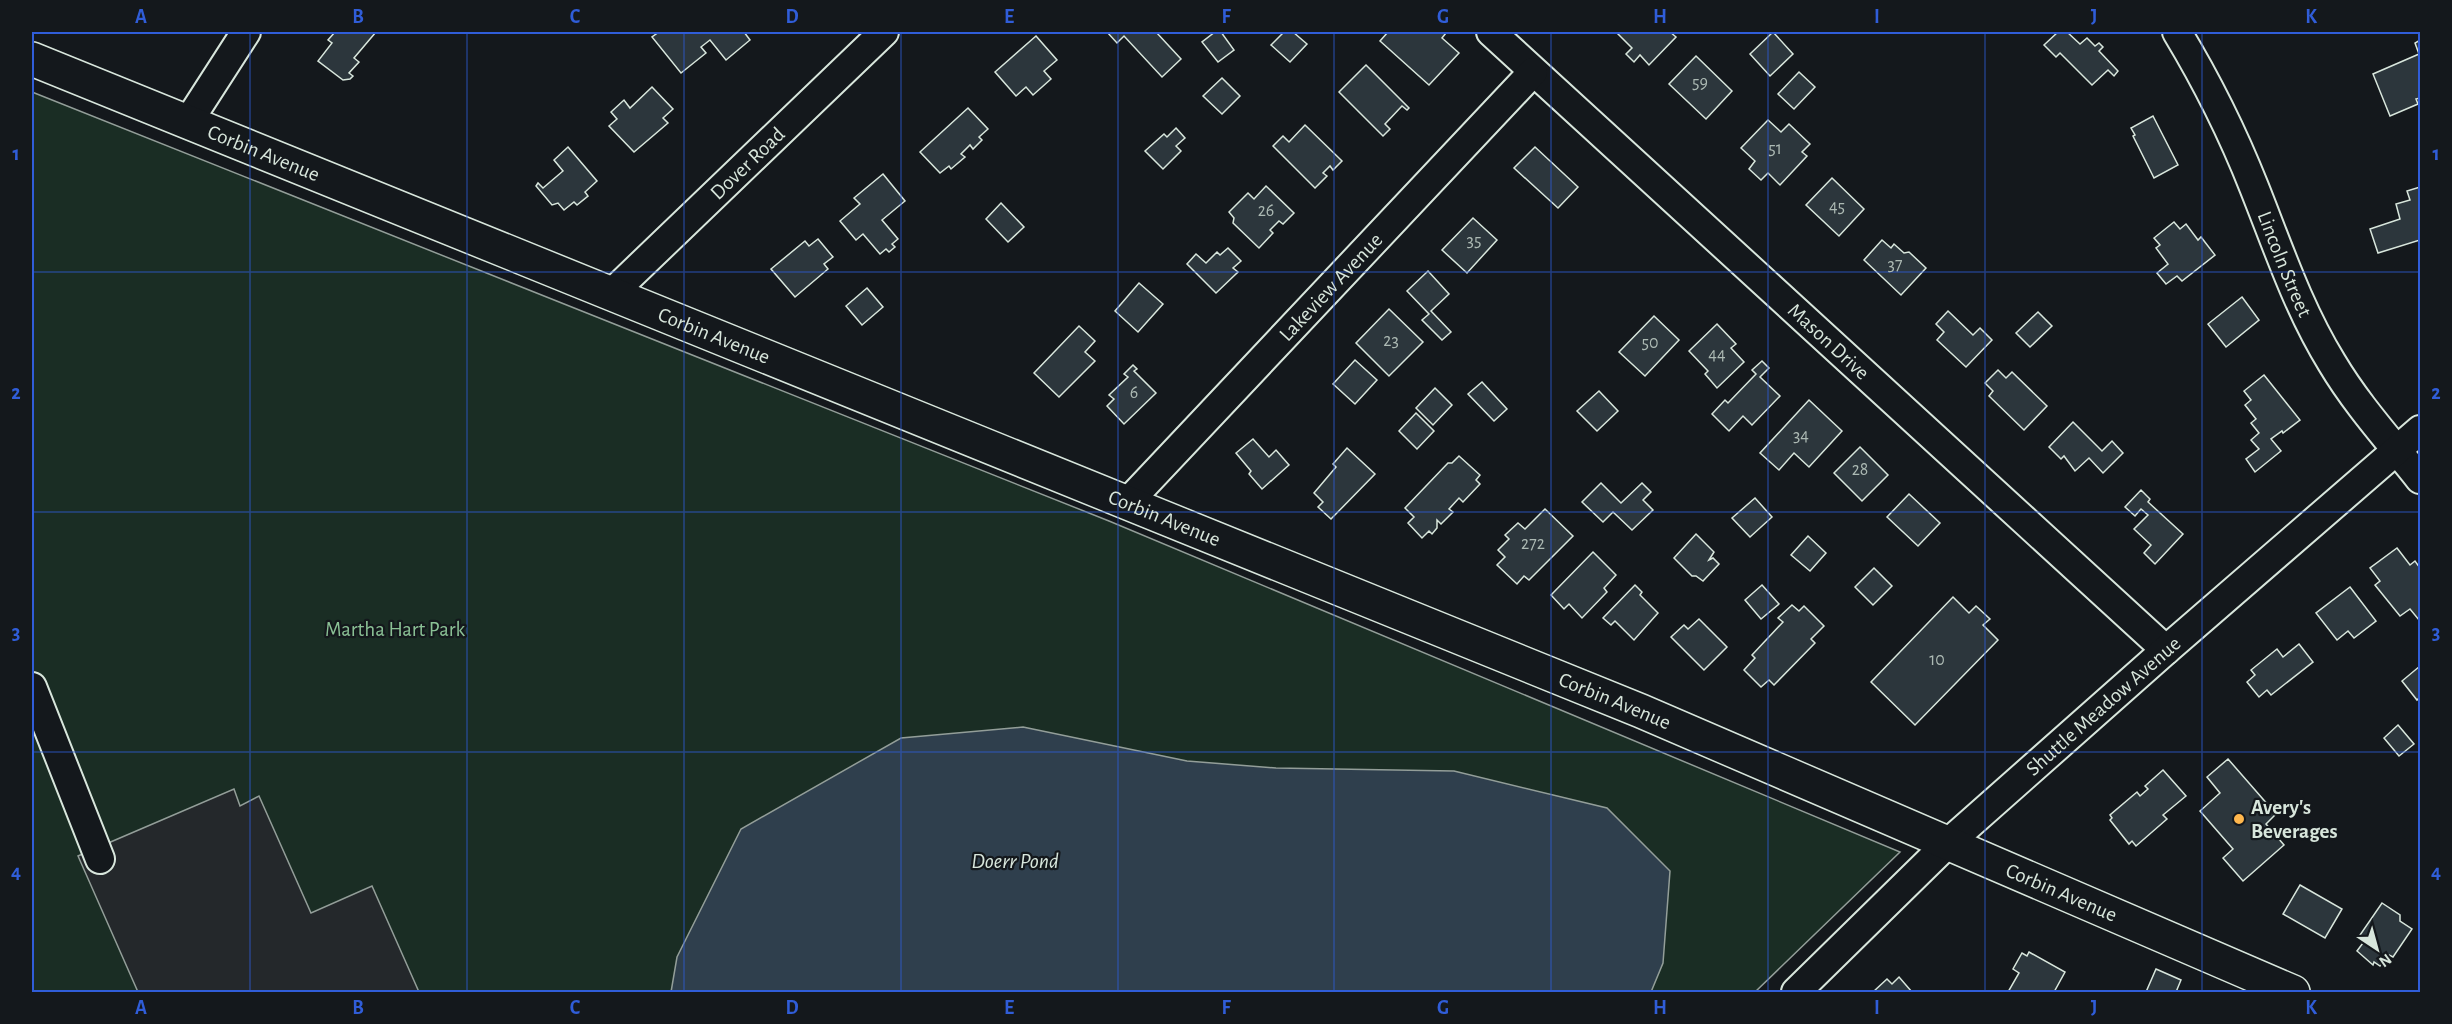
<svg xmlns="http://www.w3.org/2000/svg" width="2452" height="1024" viewBox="0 0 2452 1024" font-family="'Alegreya Sans',sans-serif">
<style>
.green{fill:#1a2d24;stroke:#939e99;stroke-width:1.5}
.parking{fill:#24282b;stroke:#939e99;stroke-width:1.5}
.water{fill:#2f3f4d;stroke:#939e99;stroke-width:1.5}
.building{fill:#2c363c;stroke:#d8e6dc;stroke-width:1.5}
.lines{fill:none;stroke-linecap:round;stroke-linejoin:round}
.minor-casing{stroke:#d8e6dc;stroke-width:32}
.major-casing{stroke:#d8e6dc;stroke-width:36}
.minor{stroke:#14181c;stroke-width:28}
.major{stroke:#14181c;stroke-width:33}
.grid{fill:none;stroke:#305dd8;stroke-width:1.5;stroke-opacity:0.55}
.poi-dot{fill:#ffb74d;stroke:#14181c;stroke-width:2}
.labels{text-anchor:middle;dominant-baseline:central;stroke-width:4.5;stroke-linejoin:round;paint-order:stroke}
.number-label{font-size:18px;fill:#adbab4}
.street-label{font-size:21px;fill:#d8e6dc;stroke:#14181c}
.park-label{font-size:21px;fill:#8ac095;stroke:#14181c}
.poi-label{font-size:21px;font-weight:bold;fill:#d8e6dc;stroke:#14181c;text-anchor:start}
.water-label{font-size:22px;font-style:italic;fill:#d8e6dc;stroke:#14181c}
.neatline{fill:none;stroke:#305dd8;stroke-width:2}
.grid-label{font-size:20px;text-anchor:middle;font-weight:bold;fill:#305dd8}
</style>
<rect width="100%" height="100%" fill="#14181c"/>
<polygon class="green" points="32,92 1109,521 1900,852 1755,992 32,992"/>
<polygon class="parking" points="234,789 240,806 259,796 311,913 372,886 419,992 138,992 78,856"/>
<polygon class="water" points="1023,727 1187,761 1276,768 1454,771 1607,808 1670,871 1663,963 1651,992 671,992 677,957 741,829 901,738"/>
<g class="building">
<polygon points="335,32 376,32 354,58 359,62 349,73 353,76 350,79 343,80 318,61 332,43 328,40"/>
<polygon points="659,32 744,32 750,40 726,60 710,40 701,47 706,53 681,73 652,37"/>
<polygon points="1107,32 1156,32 1181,59 1162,77 1124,36 1117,43"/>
<polygon points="1215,32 1221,32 1234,50 1218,62 1202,42"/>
<polygon points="1284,32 1293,32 1307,44 1290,62 1271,45"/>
<polygon points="1388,32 1444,32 1446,33 1442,38 1459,53 1429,85 1380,41"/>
<polygon points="1616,32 1670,32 1676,37 1649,65 1640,55 1634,62 1626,54 1632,48"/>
<polygon points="1773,32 1793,54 1770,76 1750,54"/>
<polygon points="2058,32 2067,32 2080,44 2087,38 2095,46 2099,43 2103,47 2099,51 2118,71 2114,76 2108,70 2092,85 2060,53 2056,57 2044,45"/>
<polygon points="1036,36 1057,60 1044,71 1051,79 1033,95 1026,87 1016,96 995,72"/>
<polygon points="2420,40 2420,98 2416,99 2418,104 2390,116 2373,74 2419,54 2415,43"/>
<polygon points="1696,56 1732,91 1706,119 1669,84"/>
<polygon points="1366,65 1409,108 1407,110 1402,106 1385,124 1390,129 1383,136 1339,92"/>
<polygon points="1799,72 1815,87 1794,109 1778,94"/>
<polygon points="1222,78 1240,96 1222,114 1203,96"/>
<polygon points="652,87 673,109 663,118 668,123 634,152 609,126 617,119 611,112 624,100 630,108"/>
<polygon points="968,108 988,129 979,137 982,140 973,149 970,145 961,154 965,157 951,169 949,166 940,173 920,152"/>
<polygon points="2153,116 2178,165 2154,178 2133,136 2135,135 2131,128"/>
<polygon points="1768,120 1781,132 1789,124 1810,144 1802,152 1807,156 1780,185 1768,173 1761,180 1749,169 1755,161 1741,148"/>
<polygon points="1305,125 1342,161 1333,170 1330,166 1323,173 1327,176 1315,188 1273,146 1283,136 1289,142"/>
<polygon points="1176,128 1185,138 1176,146 1181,151 1163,169 1145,151 1164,134 1167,137"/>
<polygon points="568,147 597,181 585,192 588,196 577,205 574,202 564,210 558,203 552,205 536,186 538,183 543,188 563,171 554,160"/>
<polygon points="1535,147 1578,187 1558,208 1514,168"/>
<polygon points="883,174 905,201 882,220 898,239 892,244 895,247 889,252 886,249 880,254 863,234 856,240 840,221 860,204 854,198"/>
<polygon points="1832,178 1864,209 1839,236 1806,205"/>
<polygon points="1266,186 1294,213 1283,224 1279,221 1270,230 1273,233 1259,248 1233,223 1234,218 1229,212 1248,193 1254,199"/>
<polygon points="2420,187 2420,240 2378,253 2370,229 2400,219 2396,204 2410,200 2407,191"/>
<polygon points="1001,203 1024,227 1008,242 986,219"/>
<polygon points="1473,218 1497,240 1467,273 1442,250"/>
<polygon points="2174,222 2180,229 2186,224 2198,240 2201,237 2215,255 2182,281 2177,276 2166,284 2157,273 2168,264 2156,248 2160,245 2154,238"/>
<polygon points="818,239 833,257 824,264 828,269 795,297 771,269 805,241 809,246"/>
<polygon points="1882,240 1891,248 1894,244 1904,253 1909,252 1926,268 1901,295 1864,260"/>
<polygon points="1228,248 1241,261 1233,268 1238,272 1216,293 1187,264 1196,254 1206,263 1217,252 1220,255"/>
<polygon points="1428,271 1449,294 1431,311 1451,332 1442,340 1422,320 1429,314 1407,291"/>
<polygon points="1139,283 1163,304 1138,332 1115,311"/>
<polygon points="867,288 883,307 862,325 846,306"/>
<polygon points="2242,297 2259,320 2226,347 2208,324"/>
<polygon points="1389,309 1423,342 1389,376 1356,343"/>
<polygon points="1948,311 1973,335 1980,328 1992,340 1966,367 1937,340 1944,332 1936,324"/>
<polygon points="2038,312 2052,326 2030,347 2016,333"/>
<polygon points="1654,316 1679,340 1645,376 1619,352"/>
<polygon points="1717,324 1736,344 1731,348 1744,362 1717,388 1705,374 1708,371 1689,351"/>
<polygon points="1079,326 1095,341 1085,352 1095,361 1059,397 1034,373"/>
<polygon points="1355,360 1377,380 1355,404 1333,384"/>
<polygon points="1762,361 1769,368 1760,377 1780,396 1752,425 1743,416 1729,431 1712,414 1725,400 1728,403 1756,374 1752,370"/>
<polygon points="1133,365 1137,369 1134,371 1156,393 1124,424 1107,406 1114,399 1109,395 1128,377 1124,374"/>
<polygon points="1998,370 2006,378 2012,372 2047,406 2024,430 1989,396 1993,391 1985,383"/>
<polygon points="2264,375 2300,420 2283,433 2282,431 2271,439 2281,451 2255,472 2246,459 2259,449 2251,440 2259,433 2251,423 2256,419 2245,405 2251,400 2244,391"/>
<polygon points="1482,382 1507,409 1494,421 1468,394"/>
<polygon points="1435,388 1452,405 1433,425 1416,408"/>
<polygon points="1599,391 1618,411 1597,431 1577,411"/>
<polygon points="1809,400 1842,431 1809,467 1794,453 1779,470 1760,453"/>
<polygon points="1416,413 1434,431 1417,449 1399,431"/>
<polygon points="2073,422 2102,451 2112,441 2123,453 2103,473 2089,458 2075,471 2064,456 2061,459 2049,447"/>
<polygon points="1253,439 1269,457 1276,450 1289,465 1262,489 1249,474 1251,471 1236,453"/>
<polygon points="1860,447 1888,475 1862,501 1834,473"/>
<polygon points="1347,448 1375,474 1331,519 1318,507 1323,502 1314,493 1336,467 1333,464"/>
<polygon points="1459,456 1480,475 1476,480 1480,484 1463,502 1459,498 1449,509 1453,512 1441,524 1437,520 1437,528 1432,534 1429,531 1422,538 1408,523 1414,517 1405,508 1448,463 1452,463"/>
<polygon points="1601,483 1621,503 1642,483 1651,492 1643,500 1653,510 1632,530 1613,512 1603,522 1582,502"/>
<polygon points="2141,490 2150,499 2148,502 2183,534 2155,564 2144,553 2151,545 2134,529 2148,515 2141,509 2135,516 2125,507"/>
<polygon points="1909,494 1940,523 1918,546 1887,517"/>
<polygon points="1755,498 1772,517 1750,537 1732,518"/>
<polygon points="1545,509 1573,536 1529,580 1524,576 1517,584 1497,565 1505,557 1498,550 1509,539 1505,535 1518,523 1525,529"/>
<polygon points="1696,534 1714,552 1709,560 1713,558 1719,564 1703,581 1696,576 1692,576 1674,558"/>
<polygon points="1808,536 1826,553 1810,571 1791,555"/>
<polygon points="2397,548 2410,565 2415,561 2420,568 2420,619 2419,620 2410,609 2400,616 2375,585 2380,581 2370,568"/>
<polygon points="1593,552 1616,575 1604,588 1607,592 1582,618 1569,604 1564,609 1551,595"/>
<polygon points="1874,568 1892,586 1873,605 1855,587"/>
<polygon points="1635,585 1642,592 1640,595 1658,613 1634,640 1615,621 1611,625 1603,618"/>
<polygon points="1762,585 1779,604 1761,619 1745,600"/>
<polygon points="2350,587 2376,621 2354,638 2348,631 2337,640 2316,613"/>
<polygon points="1953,597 1969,613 1976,606 1990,619 1983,625 1998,640 1915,725 1871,682"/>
<polygon points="1792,605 1799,611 1804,606 1824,626 1811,639 1815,643 1774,685 1769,680 1761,687 1744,670 1755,658 1752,655 1783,622 1778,618"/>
<polygon points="1699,619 1727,647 1704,670 1671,637 1684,625 1688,629"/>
<polygon points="2299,644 2313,662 2271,695 2267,690 2259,697 2247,682 2255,675 2251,670 2277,649 2283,657"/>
<polygon points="2420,666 2420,697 2417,700 2402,681"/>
<polygon points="2398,725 2414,744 2399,756 2384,738"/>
<polygon points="2228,759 2276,814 2266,824 2284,845 2243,881 2223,858 2233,849 2200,811 2220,793 2207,777"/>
<polygon points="2163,770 2186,796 2163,815 2167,819 2136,846 2132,841 2129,844 2110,820 2112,818 2110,815 2137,792 2140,796 2148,789 2145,786"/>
<polygon points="2300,885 2342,909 2325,938 2283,914"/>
<polygon points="2382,903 2400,915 2400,921 2412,929 2393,957 2389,955 2380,966 2374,962 2373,965 2357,951 2366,939 2360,935"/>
<polygon points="2029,952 2065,972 2054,992 2008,992 2019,973 2013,969 2022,953 2027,956"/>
<polygon points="2156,969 2181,980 2176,992 2146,992"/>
<polygon points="1899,977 1912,992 1873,992 1887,979 1892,984"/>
</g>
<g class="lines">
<defs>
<g id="minor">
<path id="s1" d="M1491,32l675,618"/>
<path id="s2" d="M2177,32c29,48 56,102 77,155 24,60 44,121 78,176 25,42 58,78 88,116"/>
<polyline points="188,122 246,32"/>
<path id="s3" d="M611,294l273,-262"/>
<path id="s4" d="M1127,503l406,-431"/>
<polyline points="32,687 100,859"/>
<path id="s5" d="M1796,992l151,-148 219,-194 254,-220"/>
</g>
<g id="major">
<path id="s6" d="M32,59l1609,652 652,281"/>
</g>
</defs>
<use href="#minor" class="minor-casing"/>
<use href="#major" class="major-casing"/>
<use href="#minor" class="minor"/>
<use href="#major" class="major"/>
</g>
<path class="grid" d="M250,32v960M467,32v960M684,32v960M901,32v960M1118,32v960M1334,32v960M1551,32v960M1768,32v960M1985,32v960M2202,32v960M32,272h2388M32,512h2388M32,752h2388"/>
<circle class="poi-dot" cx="2239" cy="819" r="6"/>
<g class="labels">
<g class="number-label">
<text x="1700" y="83">59</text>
<text x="1775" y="149">51</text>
<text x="1837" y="207">45</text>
<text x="1266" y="211">26</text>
<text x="1474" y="241">35</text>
<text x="1895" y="265">37</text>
<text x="1391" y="341">23</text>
<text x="1650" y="343">50</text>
<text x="1717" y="355">44</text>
<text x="1134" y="393">6</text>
<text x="1801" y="436">34</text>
<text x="1860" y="470">28</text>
<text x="1533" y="544">272</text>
<text x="1937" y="660">10</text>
</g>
<g class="street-label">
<text stroke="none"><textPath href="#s6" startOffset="250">Corbin Avenue</textPath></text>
<text stroke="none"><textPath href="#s3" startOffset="189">Dover Road</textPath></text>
<text stroke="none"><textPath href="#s2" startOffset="256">Lincoln Street</textPath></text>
<text stroke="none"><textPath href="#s4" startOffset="297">Lakeview Avenue</textPath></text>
<text stroke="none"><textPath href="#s6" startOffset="736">Corbin Avenue</textPath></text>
<text stroke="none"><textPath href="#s1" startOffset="458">Mason Drive</textPath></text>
<text stroke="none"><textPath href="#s6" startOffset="1222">Corbin Avenue</textPath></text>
<text stroke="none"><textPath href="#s6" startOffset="1708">Corbin Avenue</textPath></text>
<text stroke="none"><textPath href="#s5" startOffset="420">Shuttle Meadow Avenue</textPath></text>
<text stroke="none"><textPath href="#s6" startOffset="2194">Corbin Avenue</textPath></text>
</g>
<g class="park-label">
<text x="395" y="629">Martha Hart Park</text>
</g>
<g class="poi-label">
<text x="2251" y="807">Avery's<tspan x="2251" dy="24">Beverages</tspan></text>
</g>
<g class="water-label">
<text x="1015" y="861">Doerr Pond</text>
</g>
</g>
<rect width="2452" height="1024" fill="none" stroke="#14181c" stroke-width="66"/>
<g transform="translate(2377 949) rotate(144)" stroke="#14181c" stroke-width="4.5" paint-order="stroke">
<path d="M0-4.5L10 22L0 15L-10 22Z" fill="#d8e6dc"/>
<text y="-9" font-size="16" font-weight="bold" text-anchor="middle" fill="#d8e6dc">N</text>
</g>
<rect x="33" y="33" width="2386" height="958" class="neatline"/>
<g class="grid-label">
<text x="141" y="23">A</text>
<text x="358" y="23">B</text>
<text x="575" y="23">C</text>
<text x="792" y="23">D</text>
<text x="1009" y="23">E</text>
<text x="1226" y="23">F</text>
<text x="1443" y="23">G</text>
<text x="1660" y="23">H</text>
<text x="1877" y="23">I</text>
<text x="2094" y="23">J</text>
<text x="2311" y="23">K</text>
<text x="16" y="160">1</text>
<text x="2436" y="160">1</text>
<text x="16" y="399">2</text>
<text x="2436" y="399">2</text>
<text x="16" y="639">3</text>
<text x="2436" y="639">3</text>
<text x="16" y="878">4</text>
<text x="2436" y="878">4</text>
<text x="141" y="1014">A</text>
<text x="358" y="1014">B</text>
<text x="575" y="1014">C</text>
<text x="792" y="1014">D</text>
<text x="1009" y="1014">E</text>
<text x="1226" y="1014">F</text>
<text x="1443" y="1014">G</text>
<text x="1660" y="1014">H</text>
<text x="1877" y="1014">I</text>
<text x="2094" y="1014">J</text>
<text x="2311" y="1014">K</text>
</g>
</svg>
